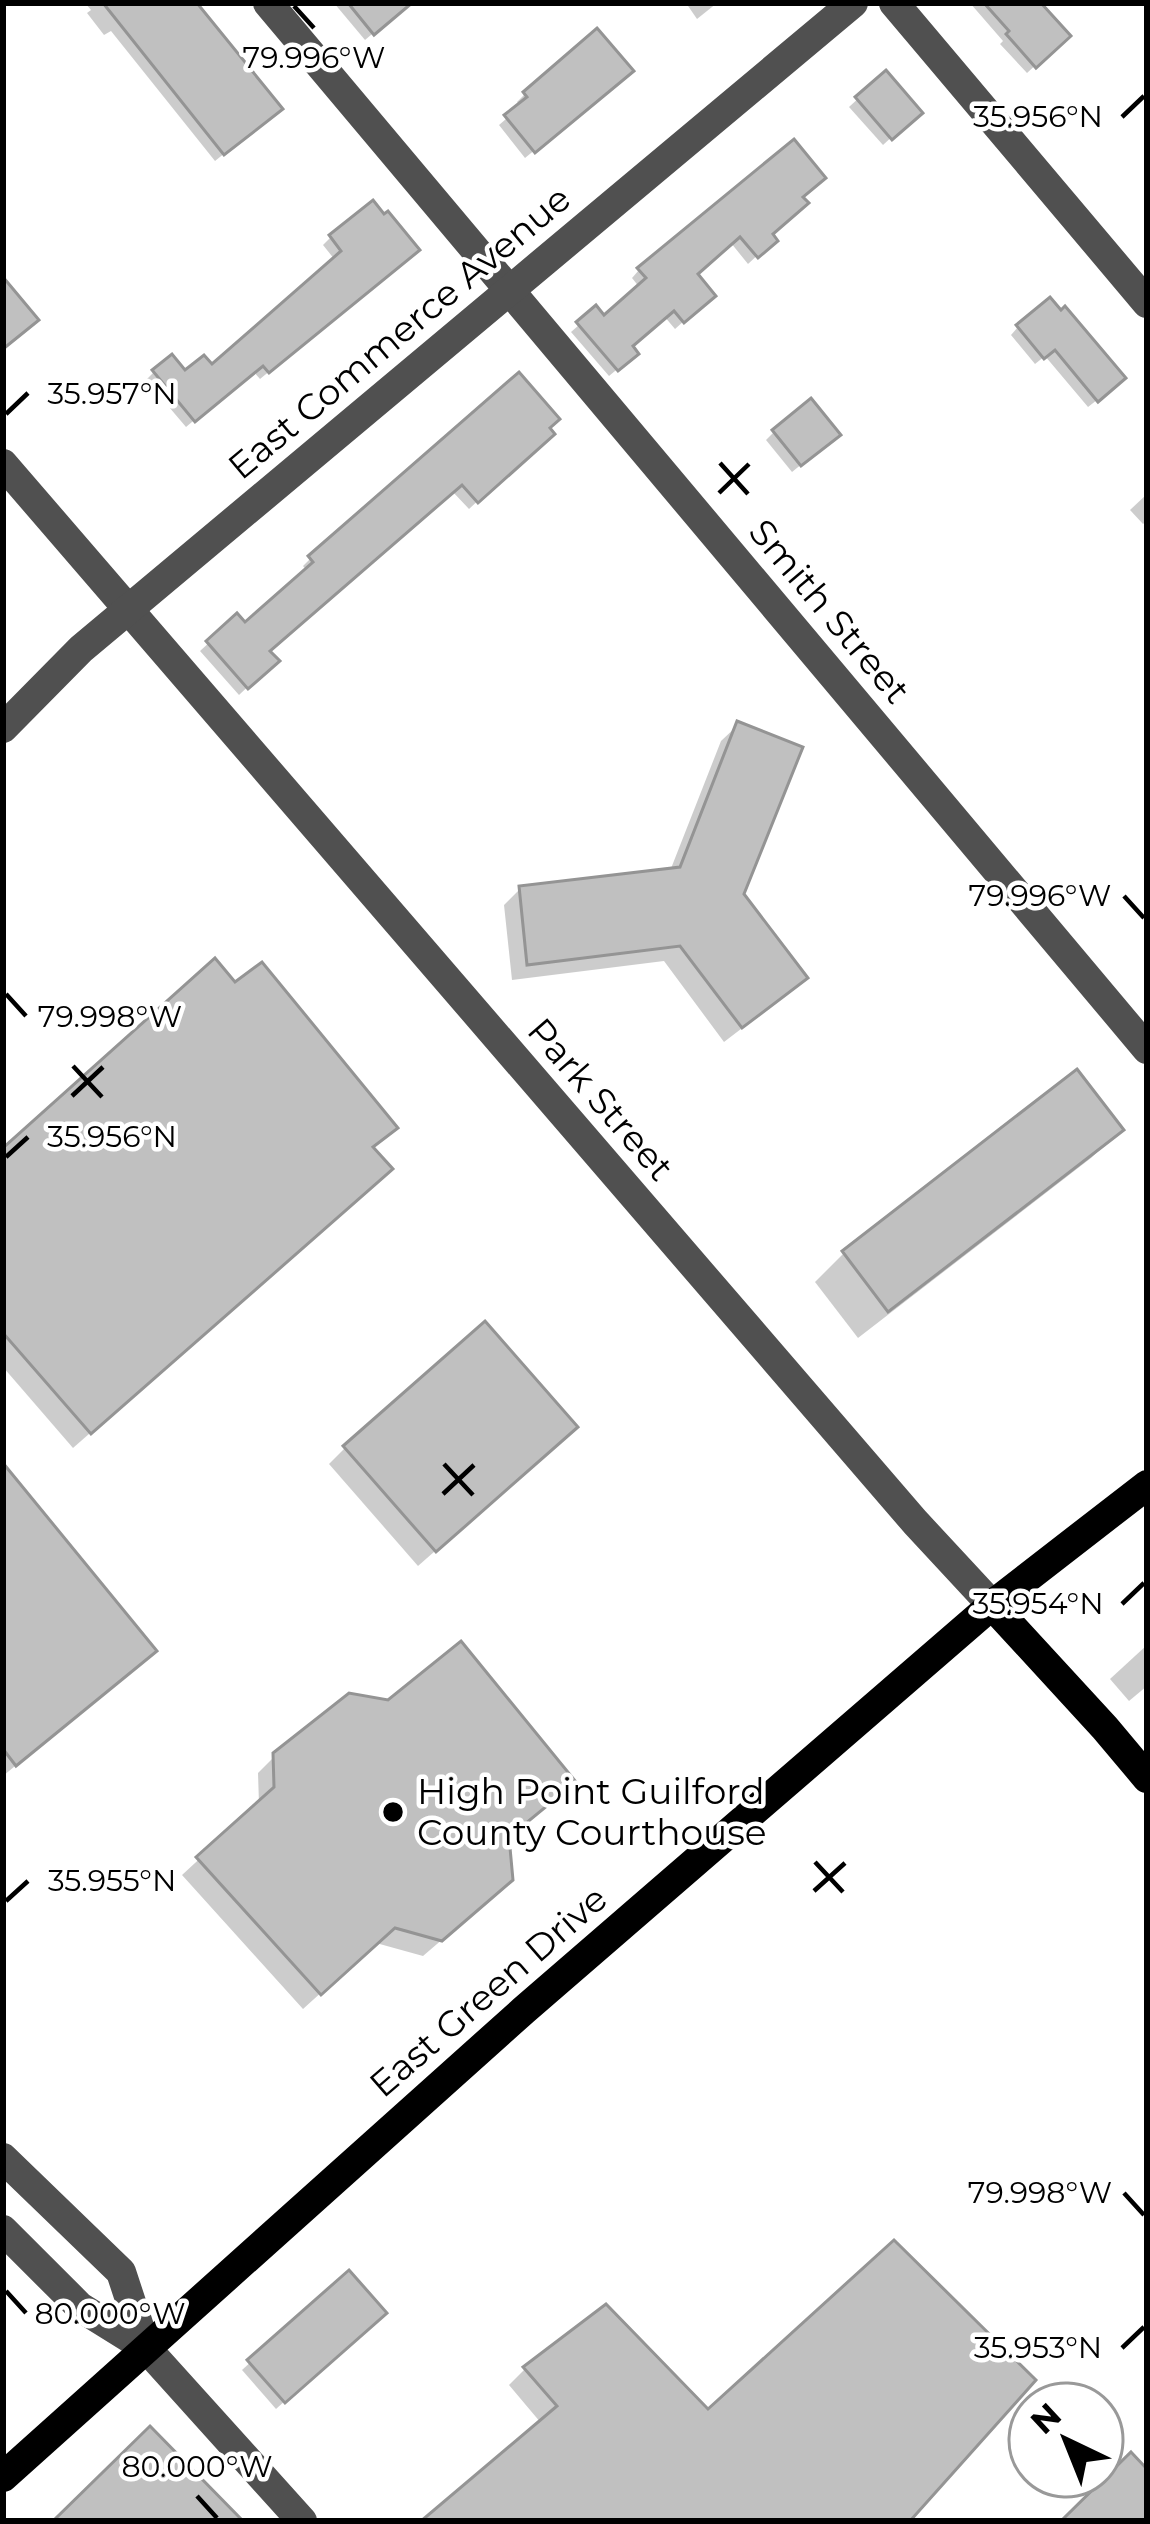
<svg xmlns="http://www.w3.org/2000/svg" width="1150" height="2524" viewBox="0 0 1150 2524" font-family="Montserrat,sans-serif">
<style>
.shadow{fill:#0003}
.building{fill:#c0c0c0;stroke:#949494;stroke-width:3}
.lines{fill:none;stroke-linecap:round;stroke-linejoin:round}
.minor{stroke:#505050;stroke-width:30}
.major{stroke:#000;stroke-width:30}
.ticks{fill:none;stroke:#000;stroke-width:4.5}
.poi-dot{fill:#000;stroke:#fff;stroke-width:4.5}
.labels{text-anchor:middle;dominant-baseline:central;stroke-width:9;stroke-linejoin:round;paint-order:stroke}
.street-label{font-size:36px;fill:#000;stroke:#fff}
.poi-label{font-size:36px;fill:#000;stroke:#fff;text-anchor:start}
.ticks-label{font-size:30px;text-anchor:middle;fill:#000;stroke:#fff;stroke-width:9;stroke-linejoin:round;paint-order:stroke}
</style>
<rect width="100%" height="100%" fill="#fff"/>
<g class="shadow">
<polygon points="85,3 190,3 271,116 215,161 111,31 104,35 87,13 91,10"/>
<polygon points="334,3 409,3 365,40"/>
<polygon points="686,3 717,3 697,19"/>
<polygon points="970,3 1034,3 1067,36 1027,73 1000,44 1003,41"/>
<polygon points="597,32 622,78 525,158 499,125 521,106 517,102 525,94"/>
<polygon points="885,74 919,112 883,145 849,107"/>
<polygon points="800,197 769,234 774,240 748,264 731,243 694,274 704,303 675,329 664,316 629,346 627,361 609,376 571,332 596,310 604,319 640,288 632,278 639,270"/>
<polygon points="331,237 408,258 260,379 253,371 186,427 146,380 154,372 184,375 212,368 335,260 323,245"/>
<polygon points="1018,327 1115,386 1088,407 1045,356 1035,364 1011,335"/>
<polygon points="546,428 551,433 469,509 452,491 267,651 275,661 239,695 200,651 237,617 244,626 307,571 303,566 310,559"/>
<polygon points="774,432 829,442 792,472 766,440"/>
<polygon points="1147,494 1147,521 1143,524 1130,510"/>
<polygon points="738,725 741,894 804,977 788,993 724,1042 664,961 512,980 504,905 520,889 670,871 721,741"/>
<polygon points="1077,1074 1120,1130 1091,1158 858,1338 815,1282 844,1253"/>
<polygon points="371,1149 373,1185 73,1448 3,1367 3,1152"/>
<polygon points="558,1443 418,1566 329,1464 345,1448"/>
<polygon points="3,1468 136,1666 3,1776"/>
<polygon points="1147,1645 1147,1686 1129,1701 1110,1679"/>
<polygon points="275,1756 506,1839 493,1896 423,1956 376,1943 303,2009 182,1875 259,1804 258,1773"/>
<polygon points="348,2274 382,2313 276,2409 242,2370"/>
<polygon points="606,2308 708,2413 906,2521 426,2521 541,2423 509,2385 525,2369"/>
</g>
<g class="building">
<polygon points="103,3 197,3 283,109 224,155"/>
<polygon points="348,3 412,3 374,35"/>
<polygon points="984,3 1041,3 1071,36 1036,68 1006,34 1009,31"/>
<polygon points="597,28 634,71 535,153 504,115 527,97 523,92"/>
<polygon points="886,70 923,113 892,140 855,97"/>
<polygon points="794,139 826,178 803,197 809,203 773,234 778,241 758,258 740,237 698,274 716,296 684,323 674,311 633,346 639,354 618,371 576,322 596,305 604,315 646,278 637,268"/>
<polygon points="373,200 384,214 388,211 420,250 269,373 263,366 195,422 152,370 172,354 185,370 204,355 212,364 341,251 329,235"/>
<polygon points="3,277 39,320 3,349"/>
<polygon points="1050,297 1061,310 1065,306 1126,378 1098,402 1055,350 1044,359 1016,325"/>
<polygon points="519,372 560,419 550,428 555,434 478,503 462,485 270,651 280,661 248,689 206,641 237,613 245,622 313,562 308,556"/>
<polygon points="811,398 841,435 801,466 772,430"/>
<polygon points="737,721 803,747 744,894 808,978 742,1028 680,946 527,965 519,886 680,867"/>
<polygon points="215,958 235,982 262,962 398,1128 373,1147 393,1169 91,1434 3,1333 3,1148"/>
<polygon points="1077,1069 1124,1130 888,1312 842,1251"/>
<polygon points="485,1321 578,1427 436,1552 343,1446"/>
<polygon points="3,1463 157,1651 16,1766 3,1749"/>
<polygon points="461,1641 576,1782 509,1837 513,1880 442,1941 395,1928 321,1995 196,1857 274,1787 273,1753 349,1693 388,1700"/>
<polygon points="894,2240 1036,2380 910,2521 421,2521 557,2406 523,2367 606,2304 708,2409"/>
<polygon points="349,2270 387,2313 285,2403 247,2360"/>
<polygon points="150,2426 243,2521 53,2521"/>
<polygon points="1131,2452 1147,2469 1147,2521 1061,2521"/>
</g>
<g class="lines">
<g class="minor">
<polyline points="268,3 1147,1049"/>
<polyline points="894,3 1147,303"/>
<polyline points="3,464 915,1522 992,1605"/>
<polyline points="3,728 81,649 853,3"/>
<polyline points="3,2158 121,2272 146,2348"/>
<polyline points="3,2230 80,2307 146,2348 302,2521"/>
</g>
<g class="major">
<polyline points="992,1605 1105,1728 1147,1778"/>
<polyline points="3,2477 524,2010 992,1605 1147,1485"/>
</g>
</g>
<path class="ticks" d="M294,6l20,22M1122,117l22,-21M6,414l22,-21M720,463l28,31M719,493l30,-29M1124,896l20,22M6,994l20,22M73,1066l29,31M72,1096l31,-29M6,1157l22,-20M444,1464l29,31M443,1494l31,-29M1122,1604l22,-21M815,1862l28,30M814,1891l31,-28M6,1901l22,-20M1124,2193l20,22M6,2291l20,22M1122,2348l22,-21M197,2496l20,22"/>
<circle class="poi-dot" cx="393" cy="1812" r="12"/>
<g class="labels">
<g class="street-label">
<text transform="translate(399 332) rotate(-40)">East Commerce Avenue</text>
<text transform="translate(830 611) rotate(50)">Smith Street</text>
<text transform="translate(601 1099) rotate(49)">Park Street</text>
<text transform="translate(488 1991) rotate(-41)">East Green Drive</text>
</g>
<g class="poi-label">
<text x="417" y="1791">High Point Guilford<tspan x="417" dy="41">County Courthouse</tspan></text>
</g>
</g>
<g class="ticks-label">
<text x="314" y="68">79.996°W</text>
<text x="1038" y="127">35.956°N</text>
<text x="112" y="404">35.957°N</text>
<text x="1040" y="906">79.996°W</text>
<text x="110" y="1027">79.998°W</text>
<text x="112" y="1147">35.956°N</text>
<text x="1038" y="1614">35.954°N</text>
<text x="112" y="1891">35.955°N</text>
<text x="1040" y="2203">79.998°W</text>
<text x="110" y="2324">80.000°W</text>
<text x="1038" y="2358">35.953°N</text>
<text x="197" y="2477">80.000°W</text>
</g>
<rect width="1150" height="2524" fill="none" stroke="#000000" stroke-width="12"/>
<g transform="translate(1066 2440) rotate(317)"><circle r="57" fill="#ffffff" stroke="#999999" stroke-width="3"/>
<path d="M0-9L21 45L0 30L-21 45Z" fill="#000000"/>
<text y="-18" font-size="33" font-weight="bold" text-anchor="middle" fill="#000000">N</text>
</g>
</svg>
